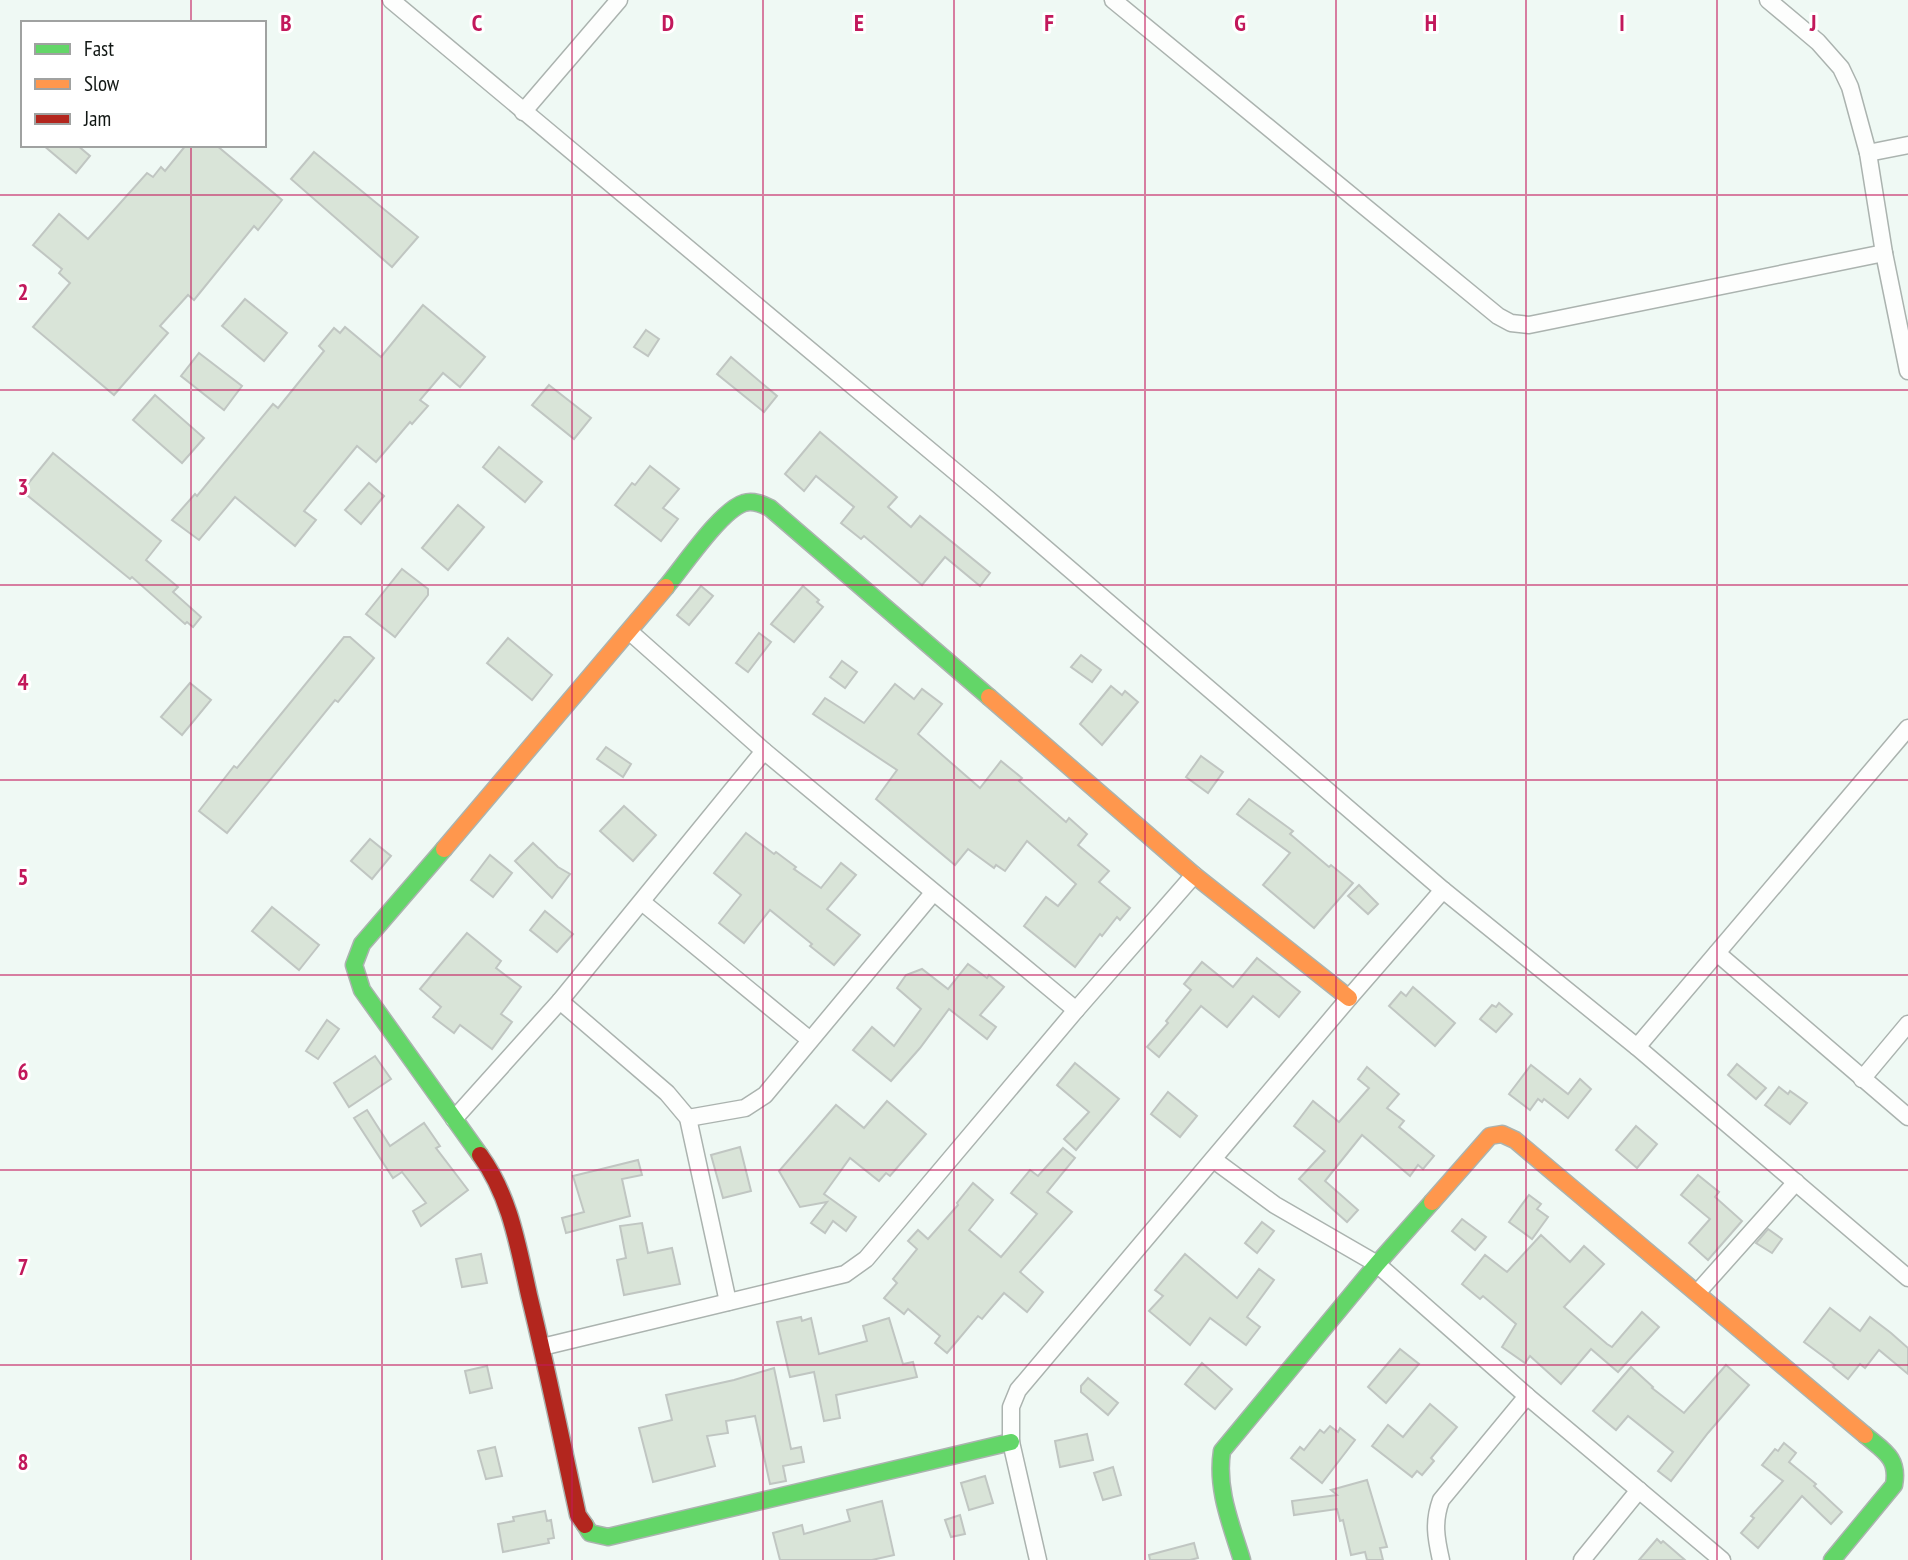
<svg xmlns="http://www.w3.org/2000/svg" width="1908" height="1560" viewBox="0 0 1908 1560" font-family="'PT Sans Narrow',sans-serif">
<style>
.building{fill:#d9e4d8;stroke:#c0c6c2;stroke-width:2}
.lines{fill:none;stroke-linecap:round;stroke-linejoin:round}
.street-casing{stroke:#abb3af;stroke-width:19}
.fast-casing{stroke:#abb3af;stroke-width:19}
.slow-casing{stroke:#abb3af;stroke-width:19}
.jam-casing{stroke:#abb3af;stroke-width:19}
.street{stroke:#fdfefd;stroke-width:16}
.fast{stroke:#63d668;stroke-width:16}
.slow{stroke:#ff974d;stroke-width:16}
.jam{stroke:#b3261e;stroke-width:16}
.grid{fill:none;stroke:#c2185b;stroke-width:2;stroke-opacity:0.55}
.grid-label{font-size:23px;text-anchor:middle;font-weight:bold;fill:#c2185b;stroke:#fff;stroke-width:6;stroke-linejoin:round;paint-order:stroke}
</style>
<rect width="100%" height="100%" fill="#eff9f4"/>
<g class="building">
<polygon points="43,145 77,145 90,156 76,173"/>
<polygon points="186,145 216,145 282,200 258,230 254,226 194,300 188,295 160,326 168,333 114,395 33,327 70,283 59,273 62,269 33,245 59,214 88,239 147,173 153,177 161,167 165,171"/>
<polygon points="314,152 418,237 392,267 291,179"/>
<polygon points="245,299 287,333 264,361 222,326"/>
<polygon points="423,305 485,357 460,387 443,373 420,400 428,406 412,424 410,422 376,462 357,446 304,511 316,520 295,546 235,497 199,540 172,520 195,494 197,496 273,404 278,408 324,351 319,346 334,328 340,333 345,327 381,357"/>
<polygon points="646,330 659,339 648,356 634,347"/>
<polygon points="199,353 242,386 224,410 181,376"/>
<polygon points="731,357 777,396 764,412 717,374"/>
<polygon points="549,385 591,418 574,439 532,405"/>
<polygon points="155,395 204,438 182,463 133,420"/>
<polygon points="820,432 897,497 888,507 911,527 920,516 990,573 980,586 945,557 922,585 864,536 861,539 841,523 854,507 816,476 804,491 785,474"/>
<polygon points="499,447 542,482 525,502 483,467"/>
<polygon points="53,453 161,541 146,560 178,587 173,592 201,617 193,627 187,622 185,624 132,577 130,579 22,491"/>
<polygon points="650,466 679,489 663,508 678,519 661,541 615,505 632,483 635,485"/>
<polygon points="369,483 384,496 361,524 345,510"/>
<polygon points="458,505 484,527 448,570 422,548"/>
<polygon points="402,569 428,589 428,595 395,637 366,614"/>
<polygon points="701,586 713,596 689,625 677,615"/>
<polygon points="803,586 819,600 817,602 823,607 794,642 771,624"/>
<polygon points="759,633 771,642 748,672 736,663"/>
<polygon points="344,637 350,637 374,658 338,702 335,700 227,833 199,811 234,766 237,768"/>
<polygon points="508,638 552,675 532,700 487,663"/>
<polygon points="1081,655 1101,670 1092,682 1071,667"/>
<polygon points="842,661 857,672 845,688 830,677"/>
<polygon points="190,683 211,700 182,735 161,717"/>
<polygon points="895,684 914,699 922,689 942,704 918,734 980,788 1001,761 1022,778 1019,781 1066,822 1069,818 1087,834 1078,845 1109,871 1099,882 1130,908 1120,920 1117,917 1102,936 1100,934 1075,967 1024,926 1046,897 1058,906 1076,884 1027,841 1005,871 996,865 994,868 968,849 955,865 876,799 897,770 813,714 825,698 864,723"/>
<polygon points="1111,686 1122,695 1125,691 1138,702 1102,745 1080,724"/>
<polygon points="606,747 631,764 623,777 597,759"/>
<polygon points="1201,756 1223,772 1208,793 1186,777"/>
<polygon points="1249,799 1293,831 1290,834 1329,867 1331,865 1353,883 1314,928 1263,885 1290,853 1237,814"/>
<polygon points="624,806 656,835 633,861 600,831"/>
<polygon points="746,833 774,854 776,852 796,867 794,869 821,888 841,863 856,875 827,909 860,935 834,965 810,946 812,944 770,910 744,943 719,923 741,895 714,873"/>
<polygon points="370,839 391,856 372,879 351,861"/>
<polygon points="533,843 558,867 570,874 552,898 515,861"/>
<polygon points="490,855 512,873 493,897 471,880"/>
<polygon points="1359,885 1378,904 1368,914 1348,896"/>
<polygon points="272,907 319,945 299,970 252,931"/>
<polygon points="545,911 573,934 557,952 530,930"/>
<polygon points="467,933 501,961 496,968 521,987 501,1014 512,1022 492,1049 460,1025 454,1033 433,1017 441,1007 420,989"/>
<polygon points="1257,958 1300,992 1279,1017 1253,996 1227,1027 1201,1006 1159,1057 1147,1047 1168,1023 1166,1021 1191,990 1184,984 1202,962 1233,987"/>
<polygon points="968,964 987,978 989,975 1004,987 980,1015 996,1027 987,1039 949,1009 920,1048 891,1081 853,1050 872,1027 894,1046 921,1009 897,988 906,975 922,969 948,989"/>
<polygon points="1413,987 1455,1023 1435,1046 1389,1006 1401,992 1406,996"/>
<polygon points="1499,1003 1512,1014 1496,1032 1480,1019 1492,1005 1496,1007"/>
<polygon points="327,1020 339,1029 318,1059 306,1051"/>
<polygon points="375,1056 391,1079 349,1107 334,1083"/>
<polygon points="1075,1063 1119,1099 1076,1150 1064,1139 1089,1112 1057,1085"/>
<polygon points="1737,1064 1766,1088 1756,1099 1728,1075"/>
<polygon points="1531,1065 1568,1094 1580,1079 1591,1089 1568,1118 1544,1099 1542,1102 1538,1099 1530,1110 1509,1094"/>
<polygon points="1367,1067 1399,1094 1387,1108 1404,1121 1399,1127 1434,1156 1423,1169 1418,1165 1410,1176 1362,1135 1325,1181 1358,1210 1347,1222 1299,1179 1325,1151 1294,1126 1313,1101 1339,1122 1369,1088 1358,1079"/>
<polygon points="1779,1087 1788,1094 1790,1091 1807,1103 1790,1124 1765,1105"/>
<polygon points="1168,1092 1197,1116 1180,1137 1151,1114"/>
<polygon points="887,1101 926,1134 890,1176 886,1173 879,1181 850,1158 824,1194 856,1217 846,1231 833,1221 825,1233 811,1223 827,1202 800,1207 779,1171 836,1105 864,1128"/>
<polygon points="367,1110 390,1146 424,1123 440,1146 436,1148 468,1190 421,1226 413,1211 426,1203 402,1172 393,1178 354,1118"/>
<polygon points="1636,1126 1657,1144 1637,1168 1616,1150"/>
<polygon points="740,1147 751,1191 723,1198 711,1155"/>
<polygon points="1063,1148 1075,1158 1047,1192 1072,1212 1020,1272 1043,1292 1027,1312 1004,1293 982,1319 978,1316 947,1353 935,1343 940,1336 908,1309 904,1314 884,1298 897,1283 893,1279 917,1249 908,1241 918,1230 928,1239 958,1205 957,1203 973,1183 993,1200 969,1230 1001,1257 1037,1214 1011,1193 1030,1170 1038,1176"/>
<polygon points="638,1160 642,1175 622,1179 630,1216 566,1233 562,1218 584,1212 573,1176"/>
<polygon points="1698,1175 1719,1192 1715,1197 1742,1221 1708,1260 1689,1243 1710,1219 1681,1195"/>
<polygon points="1529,1195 1541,1204 1537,1209 1548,1217 1532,1239 1509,1222"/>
<polygon points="1462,1219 1486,1237 1475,1250 1452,1231"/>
<polygon points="1262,1222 1274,1231 1257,1253 1245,1243"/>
<polygon points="642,1223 648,1253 672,1248 680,1284 624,1295 617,1260 626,1258 620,1226"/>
<polygon points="1768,1229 1782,1239 1772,1253 1756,1243"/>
<polygon points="1541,1235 1570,1262 1584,1246 1604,1264 1564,1307 1607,1344 1612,1347 1642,1312 1659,1327 1618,1372 1591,1349 1561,1384 1530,1356 1525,1363 1502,1347 1516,1324 1483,1296 1480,1299 1462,1284 1485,1255 1507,1272"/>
<polygon points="481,1254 487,1283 462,1287 456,1259"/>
<polygon points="1185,1254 1237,1298 1259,1269 1274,1280 1247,1317 1260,1327 1246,1345 1210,1318 1190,1345 1149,1311 1163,1296 1155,1290"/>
<polygon points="1830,1308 1860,1331 1870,1317 1891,1333 1908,1348 1908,1374 1879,1350 1865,1368 1860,1364 1848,1379 1833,1367 1835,1365 1804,1342"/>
<polygon points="801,1317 802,1321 811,1318 819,1354 867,1341 863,1326 889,1318 903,1364 913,1362 917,1377 836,1395 840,1418 824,1421 814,1372 790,1377 777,1322"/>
<polygon points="1400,1349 1419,1364 1386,1403 1368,1387"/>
<polygon points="1202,1363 1232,1389 1215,1409 1185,1384"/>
<polygon points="1726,1365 1749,1385 1708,1433 1671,1481 1658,1471 1673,1452 1628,1416 1616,1430 1593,1411 1631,1367 1653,1387 1652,1388 1684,1413"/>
<polygon points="487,1366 492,1388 470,1393 465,1371"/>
<polygon points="774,1368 791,1449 801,1447 804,1462 783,1466 786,1481 770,1484 755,1416 726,1421 728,1433 707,1436 715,1466 653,1482 639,1428 672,1420 666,1395 734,1380"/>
<polygon points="1088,1378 1118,1403 1108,1415 1081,1392 1081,1386"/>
<polygon points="1430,1404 1457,1427 1431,1458 1434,1461 1422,1475 1417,1471 1412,1477 1372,1446 1388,1425 1403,1437"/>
<polygon points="1330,1426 1338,1432 1340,1428 1355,1440 1322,1483 1291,1458 1300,1447 1304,1450 1320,1430 1324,1433"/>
<polygon points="1087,1434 1093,1460 1060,1467 1055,1441"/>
<polygon points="1784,1443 1796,1453 1789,1462 1816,1484 1814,1486 1842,1512 1831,1524 1802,1496 1758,1548 1741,1533 1754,1518 1751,1516 1783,1481 1762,1465 1775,1449 1778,1451"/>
<polygon points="495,1447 502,1476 486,1479 478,1451"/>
<polygon points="1113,1467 1121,1495 1103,1500 1094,1473"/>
<polygon points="985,1476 993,1503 969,1510 961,1483"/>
<polygon points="1367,1480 1387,1547 1380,1548 1383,1560 1367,1560 1365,1552 1351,1555 1343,1520 1340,1521 1337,1509 1294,1515 1292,1501 1337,1495 1331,1490"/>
<polygon points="882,1501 894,1555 872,1560 780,1560 773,1533 802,1525 804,1534 850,1521 847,1510"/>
<polygon points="545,1511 547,1521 551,1520 554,1538 548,1539 549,1543 503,1552 498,1524 514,1521 513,1517"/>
<polygon points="960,1515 965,1534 951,1537 945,1520"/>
<polygon points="1657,1539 1661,1543 1663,1541 1685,1560 1639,1560"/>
<polygon points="1194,1543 1198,1558 1190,1560 1150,1560 1149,1555"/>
</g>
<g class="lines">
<defs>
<g id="street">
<polyline points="391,0 988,499 1443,890 1637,1047 1908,1278"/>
<polyline points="1113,0 1498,316 1511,323 1529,325 1884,253"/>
<polyline points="1768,0 1818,42 1841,68 1850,87 1868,153 1884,253 1908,371"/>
<polyline points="523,112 619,0"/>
<polyline points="1868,153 1908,145"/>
<polyline points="630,632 764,751 1076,1010"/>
<polyline points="642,902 810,1040"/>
<polyline points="1717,953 1908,1117"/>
<polyline points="560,1001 667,1093 688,1118 728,1302"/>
<polyline points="1637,1047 1908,728"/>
<polyline points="1862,1079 1908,1024"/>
<polyline points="688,1118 745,1108 765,1095 933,893"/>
<polyline points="454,1119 560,1001 764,751"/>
<polyline points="1214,1160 1275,1205 1377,1264 1527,1396 1722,1560"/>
<polyline points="1697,1293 1796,1182"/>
<polyline points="542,1347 845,1274 866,1259 1076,1010 1194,875"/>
<polyline points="1038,1560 1011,1442 1011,1407 1018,1390 1349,998 1443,890"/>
<path d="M1441,1560c-5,-22 -8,-38 0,-60l86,-104"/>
<polyline points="1582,1560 1639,1490"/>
</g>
<g id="fast">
<path d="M666,587c17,-20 55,-77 78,-84 9,-3 18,1 26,5l219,189"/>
<polyline points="444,849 362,944 354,965 362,990 480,1155"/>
<polyline points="585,1525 590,1533 608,1537 1011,1442"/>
<path d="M1242,1560c-11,-36 -26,-71 -20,-109l155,-187 55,-62"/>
<path d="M1832,1560l62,-75c5,-27 -10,-34 -29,-50"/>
</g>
<g id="slow">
<polyline points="989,697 1194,875 1349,998"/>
<polyline points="444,849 666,587"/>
<polyline points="1432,1202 1490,1136 1502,1134 1515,1140 1865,1435"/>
</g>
<path id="jam" d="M480,1155c30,41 38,91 49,140 18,73 33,147 49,220l7,10"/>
</defs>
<use href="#street" class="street-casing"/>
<use href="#fast" class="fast-casing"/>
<use href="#slow" class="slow-casing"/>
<use href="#jam" class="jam-casing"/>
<use href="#street" class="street"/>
<use href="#fast" class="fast"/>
<use href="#slow" class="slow"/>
<use href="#jam" class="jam"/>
</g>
<path class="grid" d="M191,0v23M382,0v1560M572,0v1560M763,0v1560M954,0v1560M1145,0v1560M1336,0v1560M1526,0v1560M1717,0v1560M191,145v1415M0,195h1908M0,390h1908M0,585h1908M0,780h1908M0,975h1908M0,1170h1908M0,1365h1908"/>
<g class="grid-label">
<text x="286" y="31">B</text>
<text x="477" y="31">C</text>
<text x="668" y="31">D</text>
<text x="859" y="31">E</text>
<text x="1049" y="31">F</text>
<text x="1240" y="31">G</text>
<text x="1431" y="31">H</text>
<text x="1622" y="31">I</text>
<text x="1813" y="31">J</text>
<text x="23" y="300">2</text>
<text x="23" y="495">3</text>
<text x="23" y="690">4</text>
<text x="23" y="885">5</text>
<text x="23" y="1080">6</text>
<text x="23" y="1275">7</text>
<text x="23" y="1470">8</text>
</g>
<rect x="21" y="21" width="245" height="126" fill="#ffffff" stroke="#a0a2a1" stroke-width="2"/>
<rect x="35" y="44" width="35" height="10" fill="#63d668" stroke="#a0a2a1" stroke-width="2"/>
<text x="84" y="56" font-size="21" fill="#111714">Fast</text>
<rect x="35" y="79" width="35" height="10" fill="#ff974d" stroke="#a0a2a1" stroke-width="2"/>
<text x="84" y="91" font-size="21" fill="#111714">Slow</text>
<rect x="35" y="114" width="35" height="10" fill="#b3261e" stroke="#a0a2a1" stroke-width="2"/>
<text x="84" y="126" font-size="21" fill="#111714">Jam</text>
</svg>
